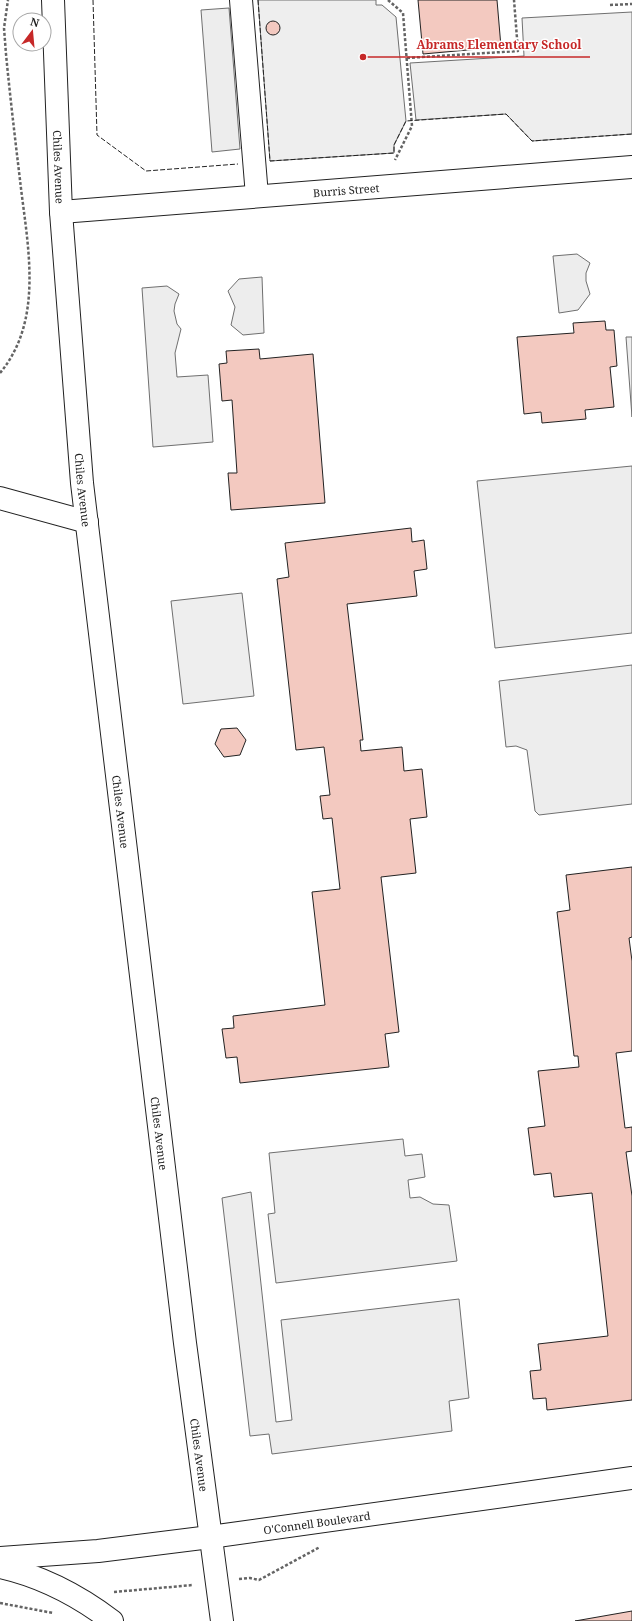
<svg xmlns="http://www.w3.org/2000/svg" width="632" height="1621" viewBox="0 0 632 1621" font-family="'Noto Serif',serif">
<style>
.green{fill:#eee;stroke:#6f6f6f}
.parking{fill:#ededed;stroke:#6f6f6f}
.building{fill:#f3c9c0;stroke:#222}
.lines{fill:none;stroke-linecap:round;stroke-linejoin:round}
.minor-casing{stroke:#222;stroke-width:24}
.major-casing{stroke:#222;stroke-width:24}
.path{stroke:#646464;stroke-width:2.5;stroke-dasharray:3 2;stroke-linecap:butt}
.minor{stroke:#fff;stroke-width:22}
.major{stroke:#fff;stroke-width:22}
.fence{stroke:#222;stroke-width:1;stroke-dasharray:5 2;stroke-linecap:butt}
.labels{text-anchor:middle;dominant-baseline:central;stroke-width:3;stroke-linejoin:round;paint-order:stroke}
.street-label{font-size:11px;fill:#222;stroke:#fff}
.leader{fill:none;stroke:#c62828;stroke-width:1.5}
.callout-dot{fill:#c62828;stroke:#fff;stroke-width:1.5}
.callout-label{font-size:12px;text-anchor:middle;font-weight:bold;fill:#c62828;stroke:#fff;stroke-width:3;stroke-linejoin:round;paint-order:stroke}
</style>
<rect width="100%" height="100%" fill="#fff"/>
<g class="green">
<polygon points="258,0 376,0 376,5 382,5 396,17 406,121 394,145 394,153 270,161"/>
<polygon points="632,12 632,134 532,141 506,114 416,120 410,63 524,56 522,18"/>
<polygon points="242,593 254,696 183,704 171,601"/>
</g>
<g class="parking">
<polygon points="229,8 240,149 212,152 201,10"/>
<polygon points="577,254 590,263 586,273 586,281 590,294 578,310 559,313 553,256"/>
<polygon points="262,277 264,333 243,335 231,325 235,307 228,291 239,279"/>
<polygon points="167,286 179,294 175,304 174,311 177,324 181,329 175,353 177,377 208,375 213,442 153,447 142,288"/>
<polygon points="626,337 632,337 632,417"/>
<polygon points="632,466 632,633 495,648 477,481"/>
<polygon points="632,665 632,804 539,815 535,811 527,750 516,746 506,747 499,681"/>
<polygon points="403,1139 405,1156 422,1154 425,1177 408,1180 410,1198 420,1197 433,1204 449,1205 457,1261 276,1283 268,1214 275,1213 269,1153"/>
<polygon points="251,1192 276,1422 292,1420 281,1320 459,1299 469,1398 449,1401 452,1431 272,1454 269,1434 250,1436 222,1198"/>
</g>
<g class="building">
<polygon points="418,0 497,0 501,47 423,54"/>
<circle cx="273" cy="28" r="7"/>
<polygon points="605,321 606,330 614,330 617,366 610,367 614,407 585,410 586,419 542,423 541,412 524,414 517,337 574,333 573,323"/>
<polygon points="259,349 260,359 313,354 325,503 231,510 228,473 237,473 232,400 222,401 219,364 227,363 226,351"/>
<polygon points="411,528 412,542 424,540 427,569 414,571 417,596 347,604 363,740 360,740 361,751 402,747 404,771 422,769 427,817 410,819 416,873 381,877 399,1032 385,1034 389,1067 240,1083 237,1057 226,1058 222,1029 234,1028 233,1016 325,1005 312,892 340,889 332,818 323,819 320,796 330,795 324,747 296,750 277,579 289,577 285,543"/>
<polygon points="237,728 246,740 240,755 224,757 215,744 221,729"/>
<polygon points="632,867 632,937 629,938 632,961 632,1051 616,1053 625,1128 632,1127 632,1151 626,1152 632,1196 632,1400 547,1410 546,1398 533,1399 530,1371 541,1370 538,1344 608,1336 592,1193 554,1197 551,1173 534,1175 528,1128 545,1126 538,1071 579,1067 578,1056 574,1056 557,912 570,910 566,875"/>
<polygon points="632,1611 632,1621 575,1621"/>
</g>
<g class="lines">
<defs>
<g id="minor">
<path id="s1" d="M53,0l8,212 21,271 103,860 37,278"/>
<polyline points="241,0 257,196"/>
<path id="s2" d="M61,212l571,-45"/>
<polyline points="0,498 87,522"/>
<path d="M0,1567c41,9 79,29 112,54"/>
</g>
<g id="major">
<path id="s3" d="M0,1558l98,-7 112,-14 422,-59"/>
</g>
</defs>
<use href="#minor" class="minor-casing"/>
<use href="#major" class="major-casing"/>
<g class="path">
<polyline points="388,0 403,13 412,126 395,160"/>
<polyline points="610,5 632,4"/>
<polyline points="407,58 518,51 514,0"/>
<path d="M0,373c45,-54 27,-130 20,-193 -5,-42 -10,-84 -14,-126l-2,-26 4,-28"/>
<polyline points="239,1579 250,1578 259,1580 320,1547"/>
<polyline points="114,1592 193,1585"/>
<polyline points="0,1603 53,1613"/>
</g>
<use href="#minor" class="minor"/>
<use href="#major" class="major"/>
<g class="fence">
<polyline points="93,0 97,135 146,171 238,164"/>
<polyline points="258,0 270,161 394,153 394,145 406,121 506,114 532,141 632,134"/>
</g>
</g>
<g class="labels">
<g class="street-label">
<text stroke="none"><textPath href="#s1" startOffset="167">Chiles Avenue</textPath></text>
<text stroke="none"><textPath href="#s2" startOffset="286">Burris Street</textPath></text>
<text stroke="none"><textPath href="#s1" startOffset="491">Chiles Avenue</textPath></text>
<text stroke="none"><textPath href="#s1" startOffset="815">Chiles Avenue</textPath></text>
<text stroke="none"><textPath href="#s1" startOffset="1139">Chiles Avenue</textPath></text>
<text stroke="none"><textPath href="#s1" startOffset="1463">Chiles Avenue</textPath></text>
<text stroke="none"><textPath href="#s3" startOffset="319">O'Connell Boulevard</textPath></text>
</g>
</g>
<path class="leader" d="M363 57L409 57H590"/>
<circle class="callout-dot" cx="363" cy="57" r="4"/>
<g class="callout-label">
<text x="499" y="49">Abrams Elementary School</text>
</g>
<g transform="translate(32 32) rotate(16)"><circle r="19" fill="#ffffff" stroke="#a7a7a7"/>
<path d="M0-3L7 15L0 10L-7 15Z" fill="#c62828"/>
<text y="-6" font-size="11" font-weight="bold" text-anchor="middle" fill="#222222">N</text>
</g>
</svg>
